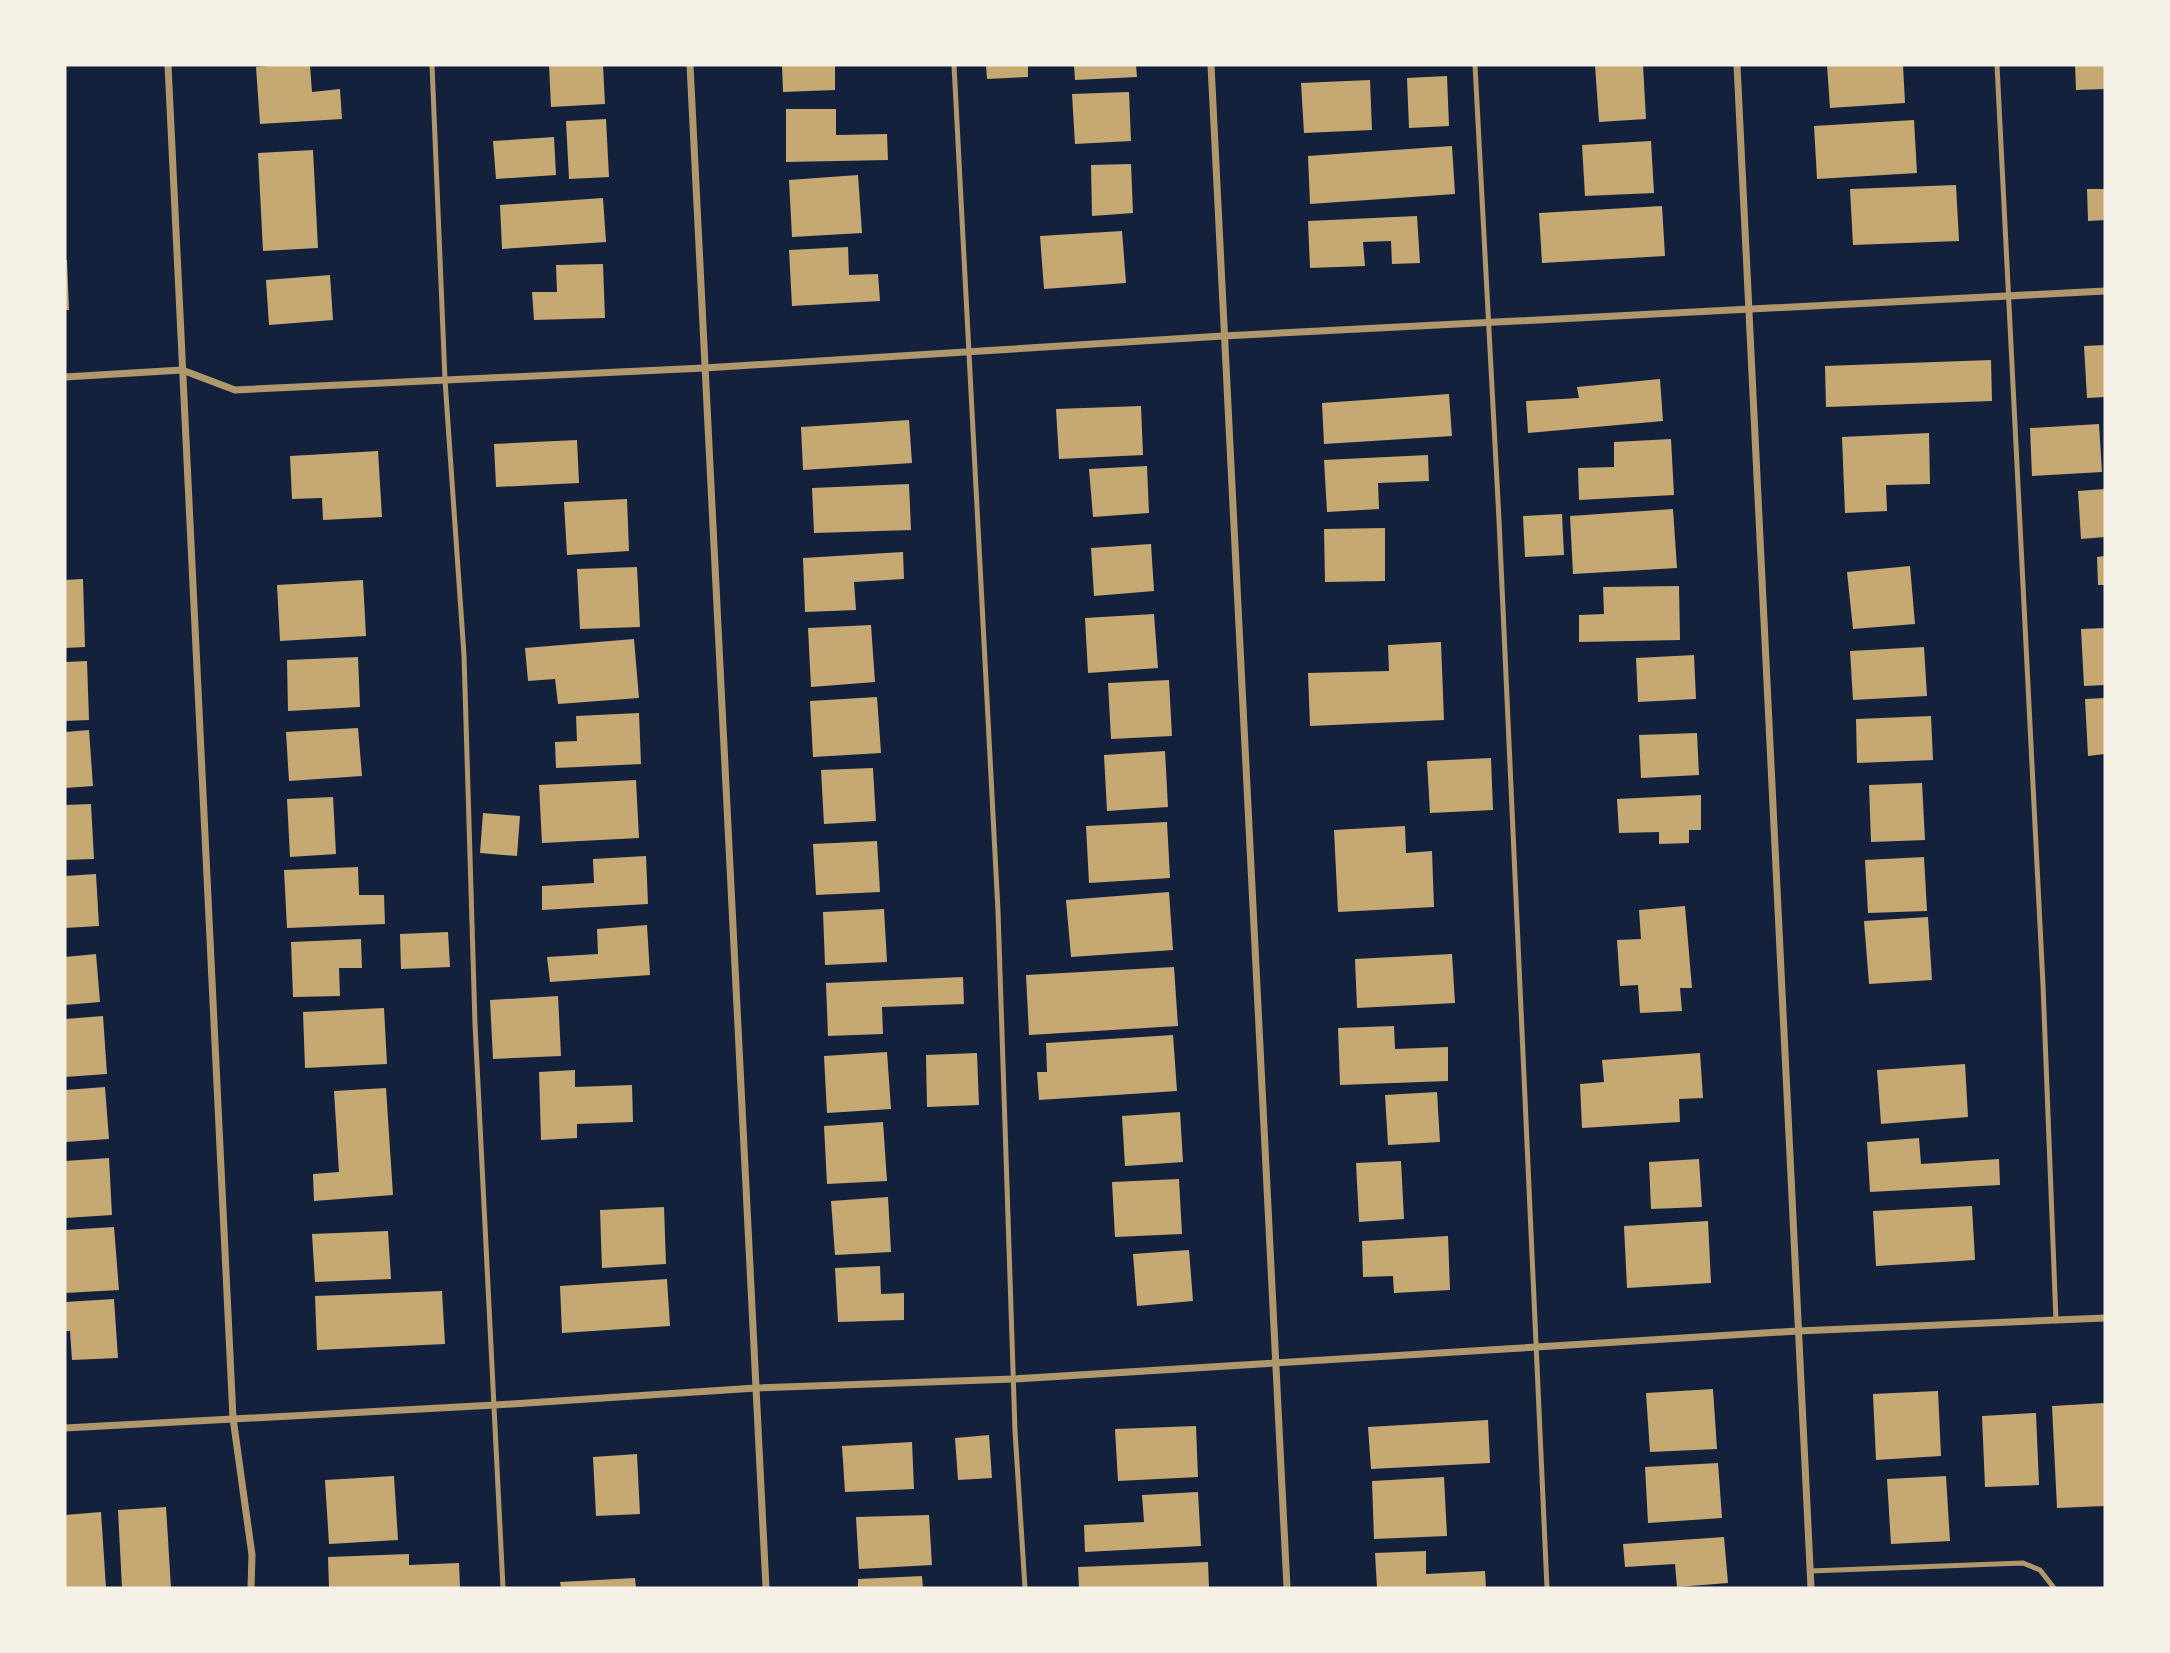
<svg xmlns="http://www.w3.org/2000/svg" width="2170" height="1653" viewBox="0 0 2170 1653" font-family="Manrope,sans-serif">
<style>
.building{fill:#c6a872}
.lines{fill:none;stroke-linecap:round;stroke-linejoin:round}
.service{stroke:#b1986c;stroke-width:5}
.minor{stroke:#b1986c;stroke-width:7}
</style>
<rect width="100%" height="100%" fill="#14213d"/>
<g class="building">
<polygon points="281,65 310,65 312,92 340,89 342,119 260,124 256,67"/>
<polygon points="549,65 603,65 605,104 551,107"/>
<polygon points="782,65 835,65 835,90 783,92"/>
<polygon points="986,65 1028,65 1028,77 987,79"/>
<polygon points="1074,65 1136,65 1137,77 1075,80"/>
<polygon points="1595,65 1643,65 1646,119 1599,122"/>
<polygon points="1827,65 1903,65 1905,103 1830,108"/>
<polygon points="2075,65 2105,65 2105,89 2076,90"/>
<polygon points="1447,76 1449,126 1409,128 1407,78"/>
<polygon points="1370,80 1372,130 1304,133 1301,83"/>
<polygon points="1129,92 1131,141 1075,144 1072,94"/>
<polygon points="786,109 836,109 836,135 887,134 888,160 786,162"/>
<polygon points="606,119 609,177 569,179 566,121"/>
<polygon points="1914,120 1917,173 1817,179 1814,126"/>
<polygon points="554,137 556,175 496,179 493,141"/>
<polygon points="1651,141 1654,193 1585,196 1582,145"/>
<polygon points="1452,146 1455,194 1310,204 1308,156"/>
<polygon points="313,150 318,248 263,251 258,153"/>
<polygon points="1131,164 1133,213 1092,216 1091,165"/>
<polygon points="858,175 862,233 792,237 789,180"/>
<polygon points="1956,185 1959,241 1853,245 1850,189"/>
<polygon points="2087,189 2105,189 2105,220 2088,221"/>
<polygon points="603,198 606,242 502,249 500,205"/>
<polygon points="1662,206 1665,256 1542,263 1539,213"/>
<polygon points="1417,216 1420,263 1392,264 1391,241 1363,242 1365,266 1310,268 1308,221"/>
<polygon points="1122,231 1126,283 1044,289 1040,236"/>
<polygon points="848,247 849,275 878,274 880,301 792,306 789,250"/>
<polygon points="65,260 67,260 69,310 65,310"/>
<polygon points="603,264 605,318 534,320 532,292 557,292 556,265"/>
<polygon points="330,275 333,320 269,325 266,280"/>
<polygon points="2105,345 2105,397 2087,398 2084,346"/>
<polygon points="1991,360 1992,401 1826,407 1825,366"/>
<polygon points="1660,379 1663,421 1528,433 1526,401 1579,398 1577,387"/>
<polygon points="1449,394 1452,436 1324,444 1322,403"/>
<polygon points="1141,406 1143,455 1059,459 1056,409"/>
<polygon points="909,420 912,463 803,470 801,427"/>
<polygon points="2099,424 2102,472 2032,476 2030,428"/>
<polygon points="1929,433 1930,484 1886,485 1887,511 1845,513 1842,437"/>
<polygon points="1671,439 1674,495 1579,500 1578,468 1614,467 1614,442"/>
<polygon points="577,440 579,483 496,487 494,444"/>
<polygon points="378,451 382,517 323,520 322,498 292,499 290,456"/>
<polygon points="1428,455 1429,481 1378,483 1379,509 1327,512 1324,460"/>
<polygon points="1147,466 1149,513 1093,517 1089,469"/>
<polygon points="909,484 911,530 814,533 812,488"/>
<polygon points="2105,489 2105,537 2081,539 2078,491"/>
<polygon points="627,499 629,551 567,555 564,502"/>
<polygon points="1673,509 1677,568 1573,574 1570,516"/>
<polygon points="1562,514 1564,555 1525,557 1523,516"/>
<polygon points="1385,528 1385,581 1325,582 1324,529"/>
<polygon points="1151,544 1154,591 1094,596 1091,548"/>
<polygon points="903,552 904,579 854,582 856,610 805,612 803,558"/>
<polygon points="2105,556 2105,585 2098,585 2097,557"/>
<polygon points="1910,566 1915,624 1853,629 1847,572"/>
<polygon points="637,567 640,627 580,629 577,569"/>
<polygon points="83,579 85,647 65,648 65,580"/>
<polygon points="363,580 366,636 280,641 277,585"/>
<polygon points="1679,586 1680,640 1579,642 1579,615 1604,614 1603,587"/>
<polygon points="1154,614 1158,668 1088,673 1085,618"/>
<polygon points="871,625 875,682 811,687 808,628"/>
<polygon points="2105,628 2105,685 2084,686 2081,629"/>
<polygon points="634,639 639,698 558,704 555,679 528,681 525,648"/>
<polygon points="1441,642 1444,720 1310,726 1308,673 1389,671 1388,645"/>
<polygon points="1924,647 1927,696 1853,700 1850,651"/>
<polygon points="1694,655 1696,699 1638,702 1636,658"/>
<polygon points="358,657 360,707 288,711 287,660"/>
<polygon points="87,661 89,720 65,721 65,662"/>
<polygon points="1169,680 1172,736 1111,739 1108,683"/>
<polygon points="877,697 881,753 813,757 810,701"/>
<polygon points="2105,698 2105,754 2088,756 2085,699"/>
<polygon points="639,713 641,764 556,768 555,742 577,741 576,716"/>
<polygon points="1931,716 1933,760 1857,763 1856,719"/>
<polygon points="358,728 362,776 289,781 286,732"/>
<polygon points="89,730 93,786 65,788 65,732"/>
<polygon points="1697,733 1699,775 1641,778 1639,735"/>
<polygon points="1165,751 1168,807 1107,811 1104,755"/>
<polygon points="1491,758 1493,810 1430,813 1427,761"/>
<polygon points="873,768 876,821 824,824 821,770"/>
<polygon points="636,780 639,838 542,843 539,785"/>
<polygon points="1922,783 1925,840 1871,842 1869,785"/>
<polygon points="1701,795 1701,830 1689,830 1689,843 1659,844 1659,832 1619,833 1617,799"/>
<polygon points="333,797 336,854 290,857 287,799"/>
<polygon points="91,804 94,859 65,860 65,805"/>
<polygon points="483,813 520,816 517,856 480,853"/>
<polygon points="1167,822 1170,878 1089,883 1086,826"/>
<polygon points="1405,826 1406,853 1432,851 1434,907 1338,912 1334,830"/>
<polygon points="877,841 880,892 816,895 813,844"/>
<polygon points="646,856 648,904 542,910 542,886 594,883 593,859"/>
<polygon points="1924,857 1927,911 1868,913 1865,860"/>
<polygon points="358,867 359,895 384,895 385,924 287,928 284,870"/>
<polygon points="96,874 99,926 65,928 65,876"/>
<polygon points="1169,892 1173,950 1071,957 1066,900"/>
<polygon points="1685,906 1692,988 1680,988 1682,1011 1640,1013 1638,985 1620,986 1617,940 1641,939 1639,910"/>
<polygon points="884,909 887,962 825,965 823,912"/>
<polygon points="1928,917 1932,980 1869,984 1864,921"/>
<polygon points="647,925 650,975 550,982 547,957 598,954 597,929"/>
<polygon points="448,932 450,967 401,969 400,934"/>
<polygon points="361,939 362,968 339,968 340,996 293,997 291,942"/>
<polygon points="96,954 100,1002 65,1005 65,957"/>
<polygon points="1452,954 1455,1003 1357,1008 1355,959"/>
<polygon points="1174,967 1178,1026 1029,1035 1026,975"/>
<polygon points="963,977 964,1004 882,1007 883,1034 828,1036 826,983"/>
<polygon points="558,996 561,1056 493,1059 490,1000"/>
<polygon points="384,1008 387,1064 305,1068 303,1012"/>
<polygon points="103,1016 107,1074 65,1077 65,1019"/>
<polygon points="1394,1026 1395,1049 1448,1047 1448,1081 1340,1085 1338,1028"/>
<polygon points="1173,1035 1177,1091 1039,1100 1037,1072 1047,1072 1046,1043"/>
<polygon points="887,1052 891,1109 827,1113 824,1056"/>
<polygon points="977,1053 979,1105 927,1107 926,1055"/>
<polygon points="1700,1053 1703,1098 1679,1099 1680,1122 1582,1128 1580,1084 1604,1082 1602,1060"/>
<polygon points="1965,1064 1968,1117 1881,1124 1877,1070"/>
<polygon points="575,1070 575,1087 632,1085 633,1122 577,1124 577,1138 541,1140 539,1072"/>
<polygon points="105,1087 109,1139 65,1142 65,1090"/>
<polygon points="386,1088 393,1195 314,1201 313,1174 339,1172 334,1091"/>
<polygon points="1437,1092 1440,1142 1388,1145 1385,1095"/>
<polygon points="1180,1112 1183,1162 1125,1166 1122,1116"/>
<polygon points="883,1122 887,1181 827,1184 824,1126"/>
<polygon points="1919,1138 1921,1164 1999,1159 2000,1185 1870,1192 1867,1142"/>
<polygon points="109,1158 112,1215 65,1218 65,1161"/>
<polygon points="1699,1159 1702,1207 1651,1209 1649,1162"/>
<polygon points="1401,1161 1404,1219 1359,1222 1356,1163"/>
<polygon points="1179,1179 1182,1234 1115,1237 1112,1182"/>
<polygon points="888,1197 891,1252 835,1255 831,1201"/>
<polygon points="1972,1206 1975,1260 1876,1266 1873,1211"/>
<polygon points="664,1207 666,1264 602,1268 600,1210"/>
<polygon points="1708,1221 1711,1283 1627,1288 1624,1226"/>
<polygon points="114,1227 119,1290 65,1293 65,1230"/>
<polygon points="388,1231 391,1279 315,1282 312,1234"/>
<polygon points="1448,1236 1450,1290 1394,1293 1393,1276 1363,1277 1362,1241"/>
<polygon points="1189,1250 1193,1301 1137,1306 1133,1254"/>
<polygon points="880,1266 881,1294 904,1293 904,1320 838,1322 835,1268"/>
<polygon points="667,1279 670,1326 562,1333 560,1286"/>
<polygon points="442,1291 445,1344 317,1350 315,1296"/>
<polygon points="114,1299 118,1358 72,1360 70,1331 65,1331 65,1302"/>
<polygon points="1713,1389 1717,1449 1650,1452 1646,1393"/>
<polygon points="1938,1391 1941,1456 1876,1460 1873,1394"/>
<polygon points="2105,1403 2105,1506 2057,1508 2052,1406"/>
<polygon points="2036,1413 2039,1485 1985,1487 1982,1416"/>
<polygon points="1488,1420 1490,1463 1371,1469 1368,1427"/>
<polygon points="1196,1426 1198,1477 1118,1481 1115,1429"/>
<polygon points="989,1435 992,1478 958,1480 955,1438"/>
<polygon points="912,1442 914,1489 845,1492 842,1446"/>
<polygon points="637,1454 640,1514 596,1516 593,1457"/>
<polygon points="1718,1463 1722,1518 1648,1523 1645,1467"/>
<polygon points="394,1476 398,1540 329,1544 325,1480"/>
<polygon points="1946,1476 1950,1541 1891,1544 1887,1479"/>
<polygon points="1444,1477 1447,1536 1374,1539 1372,1481"/>
<polygon points="1198,1492 1201,1546 1085,1552 1084,1525 1144,1522 1142,1495"/>
<polygon points="166,1507 171,1588 122,1588 118,1510"/>
<polygon points="101,1512 106,1588 65,1588 65,1515"/>
<polygon points="929,1515 932,1565 859,1569 856,1517"/>
<polygon points="1724,1537 1728,1583 1677,1587 1675,1564 1625,1567 1623,1544"/>
<polygon points="1426,1551 1426,1574 1485,1571 1486,1588 1377,1588 1375,1553"/>
<polygon points="409,1554 409,1565 459,1563 460,1588 329,1588 328,1557"/>
<polygon points="1208,1562 1209,1588 1079,1588 1078,1567"/>
<polygon points="922,1576 923,1588 858,1588 858,1579"/>
<polygon points="635,1578 636,1588 561,1588 560,1582"/>
</g>
<g class="lines">
<g class="service">
<polyline points="432,65 445,380 464,655 475,1024 503,1588"/>
<polyline points="954,65 998,911 1015,1431 1025,1588"/>
<polyline points="1475,65 1499,520 1547,1588"/>
<polyline points="1997,65 2043,985 2056,1321"/>
<polyline points="1810,1571 2023,1563 2040,1570 2054,1588"/>
</g>
<g class="minor">
<polyline points="168,65 233,1418 252,1555 251,1588"/>
<polyline points="690,65 766,1588"/>
<polyline points="1211,65 1287,1588"/>
<polyline points="1737,65 1811,1588"/>
<polyline points="65,377 182,370 235,390 704,368 1223,336 2105,291"/>
<polyline points="65,1428 495,1405 756,1388 1014,1379 1798,1331 2105,1318"/>
</g>
</g>
<rect width="2170" height="1653" fill="none" stroke="#f6f1e7" stroke-width="133"/>
</svg>
